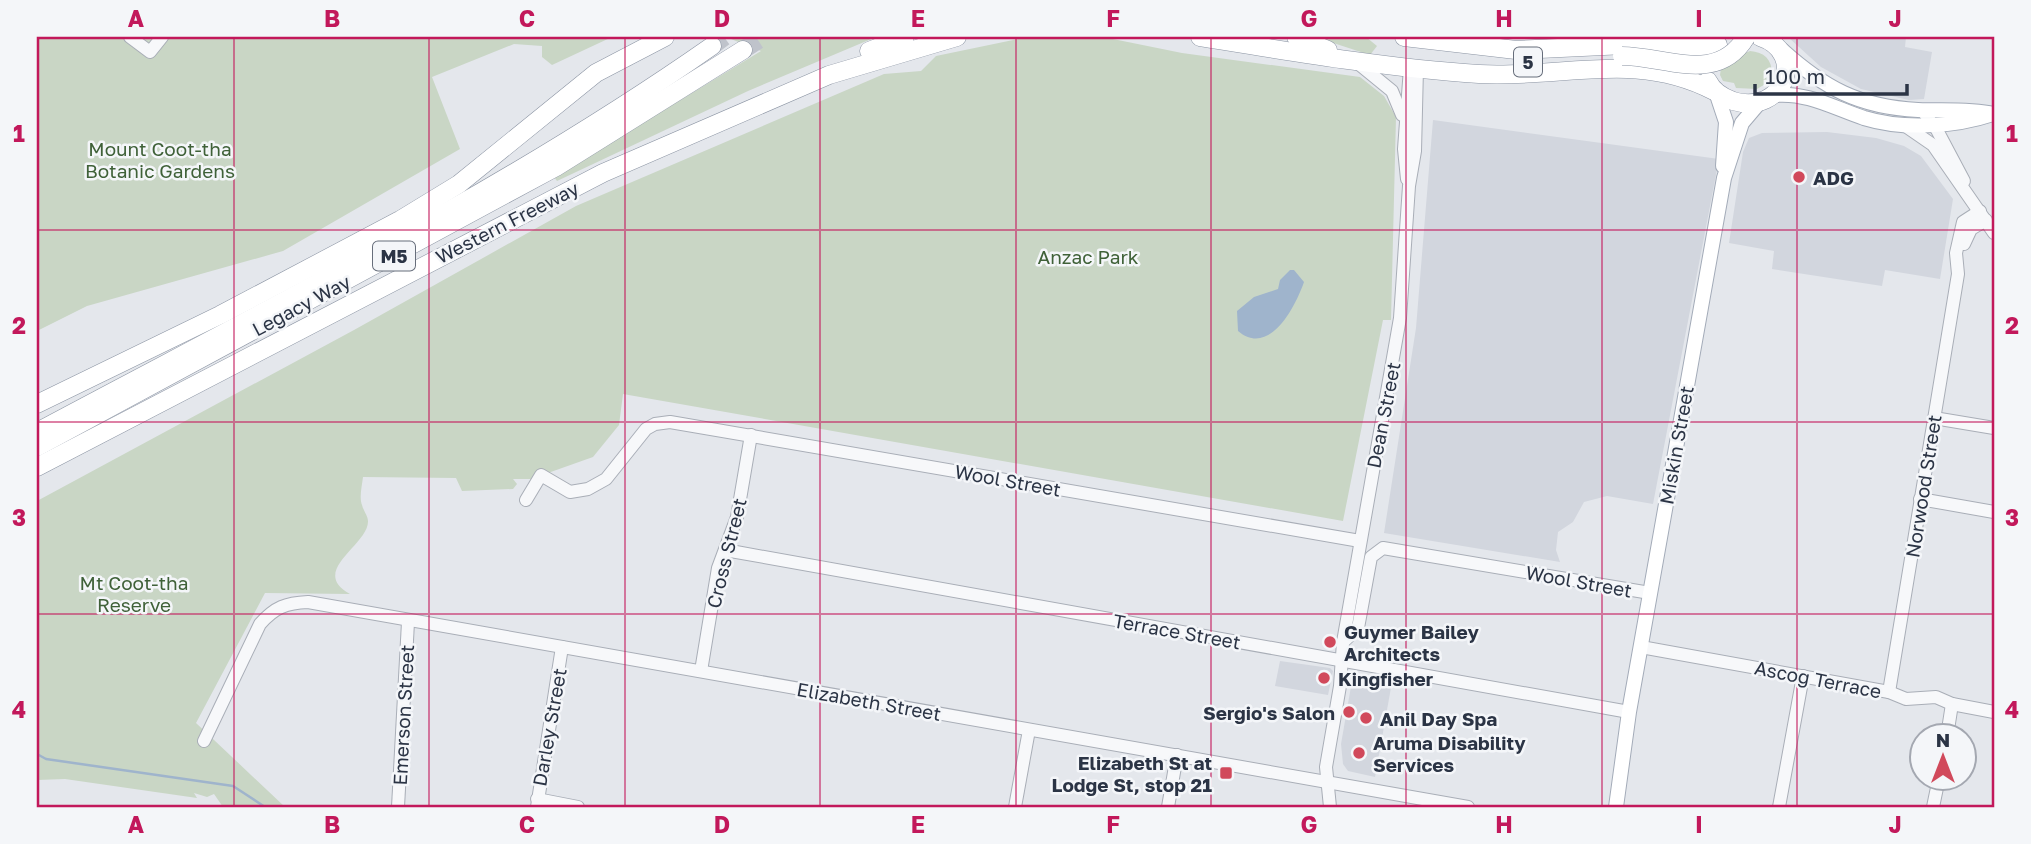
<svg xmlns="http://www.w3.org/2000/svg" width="2031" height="844" viewBox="0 0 2031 844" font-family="'Golos Text',sans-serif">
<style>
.built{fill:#d2d6de}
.green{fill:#c9d6c5}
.water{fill:#9fb4cc}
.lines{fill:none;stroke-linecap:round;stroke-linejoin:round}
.stream{stroke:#9fb4cc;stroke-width:2.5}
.highway-tunnel{stroke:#bfc3cb;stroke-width:18;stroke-dasharray:18 9;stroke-linecap:butt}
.minor-casing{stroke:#a9aeb7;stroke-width:14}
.major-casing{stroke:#a3abb8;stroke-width:16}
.highway-casing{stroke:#8b94a3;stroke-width:19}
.minor{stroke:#f7f8fa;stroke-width:12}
.major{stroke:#fff;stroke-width:14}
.highway{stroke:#fff;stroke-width:18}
.highway-bridge-casing{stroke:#8b94a3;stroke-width:19;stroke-linecap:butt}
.highway-bridge{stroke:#fff;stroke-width:18}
.grid{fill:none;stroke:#c2185b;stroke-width:2;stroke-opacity:0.55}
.poi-dot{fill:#d1495b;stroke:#f4f6f9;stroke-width:2.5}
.labels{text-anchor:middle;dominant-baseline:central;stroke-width:5;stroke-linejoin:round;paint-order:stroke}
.shield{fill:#f4f6f9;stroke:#676e7b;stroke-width:2}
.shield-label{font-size:18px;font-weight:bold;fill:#2b3445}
.park-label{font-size:19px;fill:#3f6138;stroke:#f4f6f9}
.poi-label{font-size:19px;font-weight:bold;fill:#2b3445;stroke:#f4f6f9;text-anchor:start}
.street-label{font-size:19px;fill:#2b3445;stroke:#f4f6f9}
.neatline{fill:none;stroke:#c2185b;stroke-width:2.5}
.grid-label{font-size:23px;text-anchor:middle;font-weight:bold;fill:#c2185b}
</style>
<rect width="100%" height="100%" fill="#e4e7ec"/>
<g class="built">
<polygon points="1788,37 1906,37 1905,47 1932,52 1924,99 1909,100 1861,89 1821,67"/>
<polygon points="1433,120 1719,159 1653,504 1607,496 1584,502 1573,522 1558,532 1556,550 1560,562 1384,533 1416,328"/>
<polygon points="1827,132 1876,138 1904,146 1921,156 1953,199 1940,279 1885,270 1882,286 1772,269 1774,251 1729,243 1743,152 1749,138 1762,133"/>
<polygon points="1280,661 1330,668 1333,671 1328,695 1275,686"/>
<polygon points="1353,675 1392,682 1375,777 1348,771 1343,764 1341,744"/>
</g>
<g class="green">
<polygon points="37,37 612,37 552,65 542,57 542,46 514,44 432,77 460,149 283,251 87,306 37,331"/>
<polygon points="708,37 876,37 748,91 557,181 554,177 761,51 731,39 700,39"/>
<path d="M1028,37l80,1 74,15 178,24 24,19 12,21 -5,203h-8l-40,201 -720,-127 -4,31 -26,32 -62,22h-18l4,5 -4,5 -51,2 -6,-13 -93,-1c-1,9 -4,20 -1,28 1,5 6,11 6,16 1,24 -60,50 -18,73l-85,-1 -69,130 89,84h-62l-9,-13 -7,3 -13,-4 3,5 -132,-19 -28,1v-279l317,-171 222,-124 308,-132 37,-3 15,-15z"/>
<polygon points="1315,37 1366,37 1377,46 1370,55"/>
<path d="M1750,51c14,1 22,8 22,23l-6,3 1,6 -10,6 -21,-1 -2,-5 -11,-2 -3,-6 2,-13z"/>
</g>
<path class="water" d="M1290,270h4l10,12c-8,23 -34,76 -66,49l-1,-20 17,-14 24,-8 2,-9z"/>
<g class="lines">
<polyline class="stream" points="37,754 46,759 233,786 265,807"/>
<g class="highway-tunnel">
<polyline points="712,46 724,37"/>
<polyline points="743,50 763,37"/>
</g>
<defs>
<g id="minor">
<polyline points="130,37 150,52 162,37"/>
<polyline points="1359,64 1392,91 1402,115"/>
<polyline points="1922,110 1937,130 1964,181"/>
<polyline points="1904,125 1933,145 1994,233"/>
<polyline points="1407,179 1404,149 1410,68"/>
<polyline points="1964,244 1971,229 1986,220"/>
<polyline points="1934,418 1994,428"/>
<polyline points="1920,499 1994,512"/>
<polyline points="526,500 541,475 570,492 588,489 606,479 646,429 655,424 670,422 1360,541"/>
<polyline points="725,550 1629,712"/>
<polyline points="1343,642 1358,628 1371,557 1383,548 1650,593"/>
<polyline points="1641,647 1889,692 1906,699 1936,697 1952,704 1994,712"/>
<polyline points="701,671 718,568 737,517 751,435"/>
<polyline points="1889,692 1958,274 1956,253 1963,222 1980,211"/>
<polyline points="1947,736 1952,704"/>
<path d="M204,741l56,-117c15,-17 26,-21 48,-22l1160,205"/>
<polyline points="537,799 578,807"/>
<polyline points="398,807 408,622"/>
<polyline points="537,807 562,647"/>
<polyline points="1015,807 1029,730"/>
<polyline points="1168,807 1177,755"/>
<polyline points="1330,807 1326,767 1340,686 1343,642 1400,318 1409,186 1415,151 1417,68"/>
<polyline points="1779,807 1803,676"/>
<polyline points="1933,807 1939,778"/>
</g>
<g id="major">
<path d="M1782,50c42,38 77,57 136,60 26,1 51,-1 76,4"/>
<polyline points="1716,92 1726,122 1723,166"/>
<path d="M1775,95c32,-3 59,13 89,23 39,12 90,9 129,-4"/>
<polyline points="1616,807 1629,712 1724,178 1742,123 1759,103"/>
</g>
<g id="highway">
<path d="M1200,37c93,15 186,31 279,37 84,5 156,-24 235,17"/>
<polyline points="1296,37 1328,50"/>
<polyline points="1404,37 1516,50 1625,45 1688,51 1718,45"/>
<polyline points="1656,39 1700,37"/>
<polyline points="869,51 905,37"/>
<path d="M1708,81c5,11 14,16 25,20 51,15 75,-48 27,-64"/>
<polyline points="37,404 220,315 400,220 459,184 596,73 665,37"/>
<path d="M37,432c228,-122 462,-237 675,-386"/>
<polyline points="37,447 556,167 743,50"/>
<polyline points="37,467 603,173 829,75 957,37"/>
</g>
</defs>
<use href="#minor" class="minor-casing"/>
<use href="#major" class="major-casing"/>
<use href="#highway" class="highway-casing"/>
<use href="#minor" class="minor"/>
<use href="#major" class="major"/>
<use href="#highway" class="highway"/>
<defs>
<path id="highway-bridge" d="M1622,56c44,0 95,29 124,-19"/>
</defs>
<use href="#highway-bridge" class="highway-bridge-casing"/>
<use href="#highway-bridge" class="highway-bridge"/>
</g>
<path class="grid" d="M234,37v770M429,37v770M625,37v770M820,37v770M1016,37v770M1211,37v770M1406,37v770M1602,37v770M1797,37v770M37,230h1957M37,422h1957M37,614h1957"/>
<g class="poi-dot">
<circle cx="1799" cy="177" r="7"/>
<circle cx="1330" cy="642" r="7"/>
<circle cx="1324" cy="678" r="7"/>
<circle cx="1349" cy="712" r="7"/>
<circle cx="1366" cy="718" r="7"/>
<circle cx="1359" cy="753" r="7"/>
<rect x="1219" y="766" width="14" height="14" rx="3.5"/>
</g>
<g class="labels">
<g class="shield">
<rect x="1514" y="47.5" width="28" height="29" rx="5"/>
<rect x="373" y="241.5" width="42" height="29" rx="5"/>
</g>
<g class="shield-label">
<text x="1528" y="62">5</text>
<text x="394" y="256">M5</text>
</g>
<g class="park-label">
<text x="160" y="148">Mount Coot-tha<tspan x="160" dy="22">Botanic Gardens</tspan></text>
<text x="1088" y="256">Anzac Park</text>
<text x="134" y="582">Mt Coot-tha<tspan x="134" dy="22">Reserve</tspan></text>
</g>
<g class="poi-label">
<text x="1813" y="177">ADG</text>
<text x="1344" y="631">Guymer Bailey<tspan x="1344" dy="22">Architects</tspan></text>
<text x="1338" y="678">Kingfisher</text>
<text x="1335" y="712" text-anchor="end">Sergio's Salon</text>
<text x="1380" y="718">Anil Day Spa</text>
<text x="1373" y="742">Aruma Disability<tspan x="1373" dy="22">Services</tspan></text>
<text x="1212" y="762" text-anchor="end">Elizabeth St at<tspan x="1212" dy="22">Lodge St, stop 21</tspan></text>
</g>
<g class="street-label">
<text transform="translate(507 222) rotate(-27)">Western Freeway</text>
<text transform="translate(301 305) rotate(-28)">Legacy Way</text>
<text transform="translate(1383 415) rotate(-79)">Dean Street</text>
<text transform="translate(1676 445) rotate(-80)">Miskin Street</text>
<text transform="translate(1008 480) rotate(10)">Wool Street</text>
<text transform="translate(1923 486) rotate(-81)">Norwood Street</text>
<text transform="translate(726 553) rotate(-76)">Cross Street</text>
<text transform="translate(1579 581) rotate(10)">Wool Street</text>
<text transform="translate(1177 631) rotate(10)">Terrace Street</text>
<text transform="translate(1818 679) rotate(11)">Ascog Terrace</text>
<text transform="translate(869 701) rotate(10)">Elizabeth Street</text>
<text transform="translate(403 715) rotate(-87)">Emerson Street</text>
<text transform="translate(549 727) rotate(-80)">Darley Street</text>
</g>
</g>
<rect width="2031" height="844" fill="none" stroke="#f4f6f9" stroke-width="77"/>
<g transform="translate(1943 757)"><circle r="33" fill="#f4f6f9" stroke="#a4a8b1" stroke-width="2"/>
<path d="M0-5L12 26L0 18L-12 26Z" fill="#d1495b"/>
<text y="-10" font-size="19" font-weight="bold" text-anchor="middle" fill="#2b3445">N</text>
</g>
<path d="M1755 84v10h152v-10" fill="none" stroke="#2b3445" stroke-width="3.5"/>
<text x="1765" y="84" font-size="21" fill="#2b3445" stroke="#f4f6f9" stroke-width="5" paint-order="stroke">100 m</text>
<rect x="38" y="38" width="1955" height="768" class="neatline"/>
<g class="grid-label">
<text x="136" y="27">A</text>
<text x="332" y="27">B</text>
<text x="527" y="27">C</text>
<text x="722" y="27">D</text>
<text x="918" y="27">E</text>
<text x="1113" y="27">F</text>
<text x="1309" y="27">G</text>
<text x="1504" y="27">H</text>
<text x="1699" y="27">I</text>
<text x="1895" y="27">J</text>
<text x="19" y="142">1</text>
<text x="2012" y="142">1</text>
<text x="19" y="334">2</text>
<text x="2012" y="334">2</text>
<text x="19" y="526">3</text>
<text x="2012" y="526">3</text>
<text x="19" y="718">4</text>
<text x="2012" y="718">4</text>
<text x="136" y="833">A</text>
<text x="332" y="833">B</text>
<text x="527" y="833">C</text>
<text x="722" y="833">D</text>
<text x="918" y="833">E</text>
<text x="1113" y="833">F</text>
<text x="1309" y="833">G</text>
<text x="1504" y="833">H</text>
<text x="1699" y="833">I</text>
<text x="1895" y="833">J</text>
</g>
</svg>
